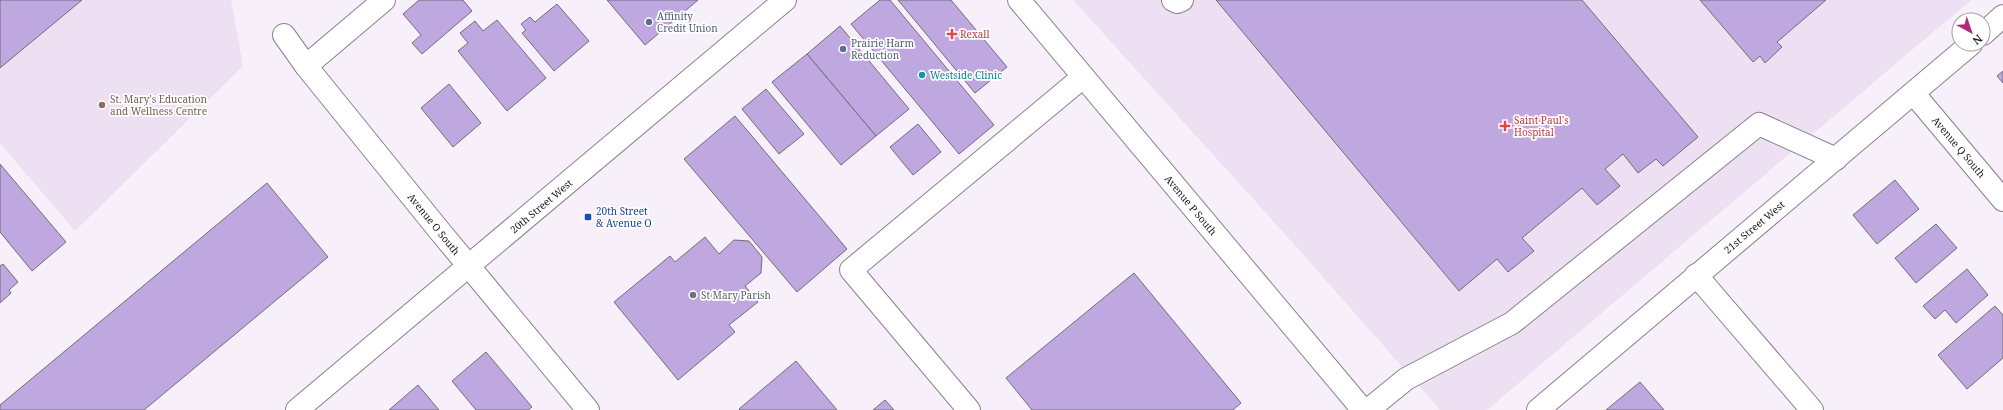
<svg xmlns="http://www.w3.org/2000/svg" width="2003" height="410" viewBox="0 0 2003 410" font-family="'Noto Serif',serif">
<style>
.built{fill:#ede0f2}
.building{fill:#bfa7df;stroke:#716d78}
.lines{fill:none;stroke-linecap:round;stroke-linejoin:round}
.minor-casing{stroke:#89828c;stroke-width:24}
.major-casing{stroke:#89828c;stroke-width:24}
.minor{stroke:#fff;stroke-width:22}
.major{stroke:#fff;stroke-width:22}
.service-dot{fill:#5c6f8a;stroke:#fff;stroke-width:1.5}
.health-dot{fill:#e0444e;stroke:#fff;stroke-width:1.5}
.culture-dot{fill:#0f9aa8;stroke:#fff;stroke-width:1.5}
.education-dot{fill:#8d6e63;stroke:#fff;stroke-width:1.5}
.transit-dot{fill:#1a4fb4;stroke:#fff;stroke-width:1.5}
.worship-dot{fill:#6b7280;stroke:#fff;stroke-width:1.5}
.labels{text-anchor:middle;dominant-baseline:central;stroke-width:3.5;stroke-linejoin:round;paint-order:stroke}
.service-label{font-size:10px;fill:#4e5e75;stroke:#fff;text-anchor:start}
.health-label{font-size:10px;fill:#be3a42;stroke:#fff;text-anchor:start}
.culture-label{font-size:10px;fill:#0d838f;stroke:#fff;text-anchor:start}
.education-label{font-size:10px;fill:#785e54;stroke:#fff;text-anchor:start}
.street-label{font-size:10px;fill:#1a171a;stroke:#fff}
.transit-label{font-size:10px;fill:#164399;stroke:#fff;text-anchor:start}
.worship-label{font-size:10px;fill:#5b616d;stroke:#fff;text-anchor:start}
</style>
<rect width="100%" height="100%" fill="#f7effa"/>
<g class="built">
<polygon points="0,0 231,0 243,66 75,231 0,143"/>
<polygon points="1073,0 1971,0 1487,410 1440,410 1302,253"/>
</g>
<g class="building">
<polygon points="0,0 82,0 0,68"/>
<polygon points="419,0 463,0 472,11 422,54 412,43 421,35 403,14"/>
<polygon points="607,0 698,0 645,45"/>
<polygon points="880,0 890,0 994,125 959,154 851,24"/>
<polygon points="898,0 951,0 1007,67 975,93"/>
<polygon points="1216,0 1582,0 1698,137 1663,166 1656,159 1638,173 1623,154 1605,169 1620,186 1597,205 1582,188 1522,238 1534,251 1508,272 1497,259 1459,291"/>
<polygon points="1700,0 1826,0 1777,42 1782,47 1765,63 1760,56 1753,62"/>
<polygon points="557,4 589,41 554,71 522,33 526,30 521,24 530,17 535,22"/>
<polygon points="497,20 546,78 507,111 458,51 468,43 460,33 475,21 483,31"/>
<polygon points="840,26 909,109 876,136 807,54"/>
<polygon points="807,54 876,136 841,165 772,82"/>
<polygon points="2003,71 2003,83 1997,76"/>
<polygon points="449,84 481,123 453,147 421,108"/>
<polygon points="766,89 804,134 779,154 742,109"/>
<polygon points="735,116 847,249 797,292 684,159"/>
<polygon points="918,124 941,152 913,175 890,147"/>
<polygon points="0,164 66,242 32,271 0,232"/>
<polygon points="1895,180 1919,209 1877,244 1853,215"/>
<polygon points="267,183 328,257 144,410 0,410 0,405"/>
<polygon points="1936,224 1957,248 1916,283 1895,258"/>
<polygon points="705,237 719,254 734,240 749,241 762,257 761,273 745,286 758,302 729,325 735,332 678,380 614,302 670,256 675,262"/>
<polygon points="3,264 18,282 9,290 11,293 0,303 0,266"/>
<polygon points="1967,269 1988,295 1956,323 1945,310 1935,319 1923,306"/>
<polygon points="1134,273 1241,403 1233,410 1032,410 1006,378"/>
<polygon points="1995,306 2003,315 2003,358 1967,389 1938,355"/>
<polygon points="486,352 532,407 528,410 476,410 452,381"/>
<polygon points="796,361 837,410 740,410 739,409"/>
<polygon points="1640,382 1664,410 1606,410"/>
<polygon points="418,385 439,410 389,410"/>
<polygon points="885,400 894,410 873,410"/>
</g>
<g class="lines">
<defs>
<g id="minor">
<polyline points="1173,0 1177,2 1182,0"/>
<polyline points="1983,34 2003,16"/>
<polyline points="284,35 306,66 438,229 588,410"/>
<polyline points="306,66 384,0"/>
<polyline points="1914,94 2003,200"/>
<polyline points="1696,275 1812,410"/>
<polyline points="969,410 851,270 1083,77"/>
<polyline points="1368,410 1406,379 1512,323 1759,124 1836,159"/>
<polyline points="1538,410 1971,44"/>
</g>
<g id="major">
<polyline points="1019,0 1363,410"/>
<polyline points="297,410 785,0"/>
</g>
</defs>
<use href="#minor" class="minor-casing"/>
<use href="#major" class="major-casing"/>
<use href="#minor" class="minor"/>
<use href="#major" class="major"/>
</g>
<g class="service-dot">
<circle cx="649" cy="22" r="4"/>
<circle cx="843" cy="49" r="4"/>
</g>
<g class="health-dot">
<path d="M950 28h4v4h4v4h-4v4h-4v-4h-4v-4h4z"/>
<path d="M1503 120h4v4h4v4h-4v4h-4v-4h-4v-4h4z"/>
</g>
<circle class="culture-dot" cx="922" cy="75" r="4"/>
<circle class="education-dot" cx="102" cy="105" r="4"/>
<rect class="transit-dot" x="584" y="213" width="8" height="8" rx="2"/>
<circle class="worship-dot" cx="693" cy="295" r="4"/>
<g class="labels">
<g class="service-label">
<text x="657" y="16">Affinity<tspan x="657" dy="12">Credit Union</tspan></text>
<text x="851" y="43">Prairie Harm<tspan x="851" dy="12">Reduction</tspan></text>
</g>
<g class="health-label">
<text x="960" y="34">Rexall</text>
<text x="1514" y="120">Saint Paul's<tspan x="1514" dy="12">Hospital</tspan></text>
</g>
<g class="culture-label">
<text x="930" y="75">Westside Clinic</text>
</g>
<g class="education-label">
<text x="110" y="99">St. Mary's Education<tspan x="110" dy="12">and Wellness Centre</tspan></text>
</g>
<g class="street-label">
<text transform="translate(1959 147) rotate(50)">Avenue Q South</text>
<text transform="translate(1191 205) rotate(50)">Avenue P South</text>
<text transform="translate(541 206) rotate(-40)">20th Street West</text>
<text transform="translate(434 224) rotate(51)">Avenue O South</text>
<text transform="translate(1754 227) rotate(-40)">21st Street West</text>
</g>
<g class="transit-label">
<text x="596" y="211">20th Street<tspan x="596" dy="12">&amp; Avenue O</tspan></text>
</g>
<g class="worship-label">
<text x="701" y="295">St Mary Parish</text>
</g>
</g>
<g transform="translate(1971 32) rotate(140)"><circle r="19" fill="#ffffff" stroke="#a3a2a3"/>
<path d="M0-3L7 15L0 10L-7 15Z" fill="#ad2c79"/>
<text y="-6" font-size="11" font-weight="bold" text-anchor="middle" fill="#1a171a">N</text>
</g>
</svg>
